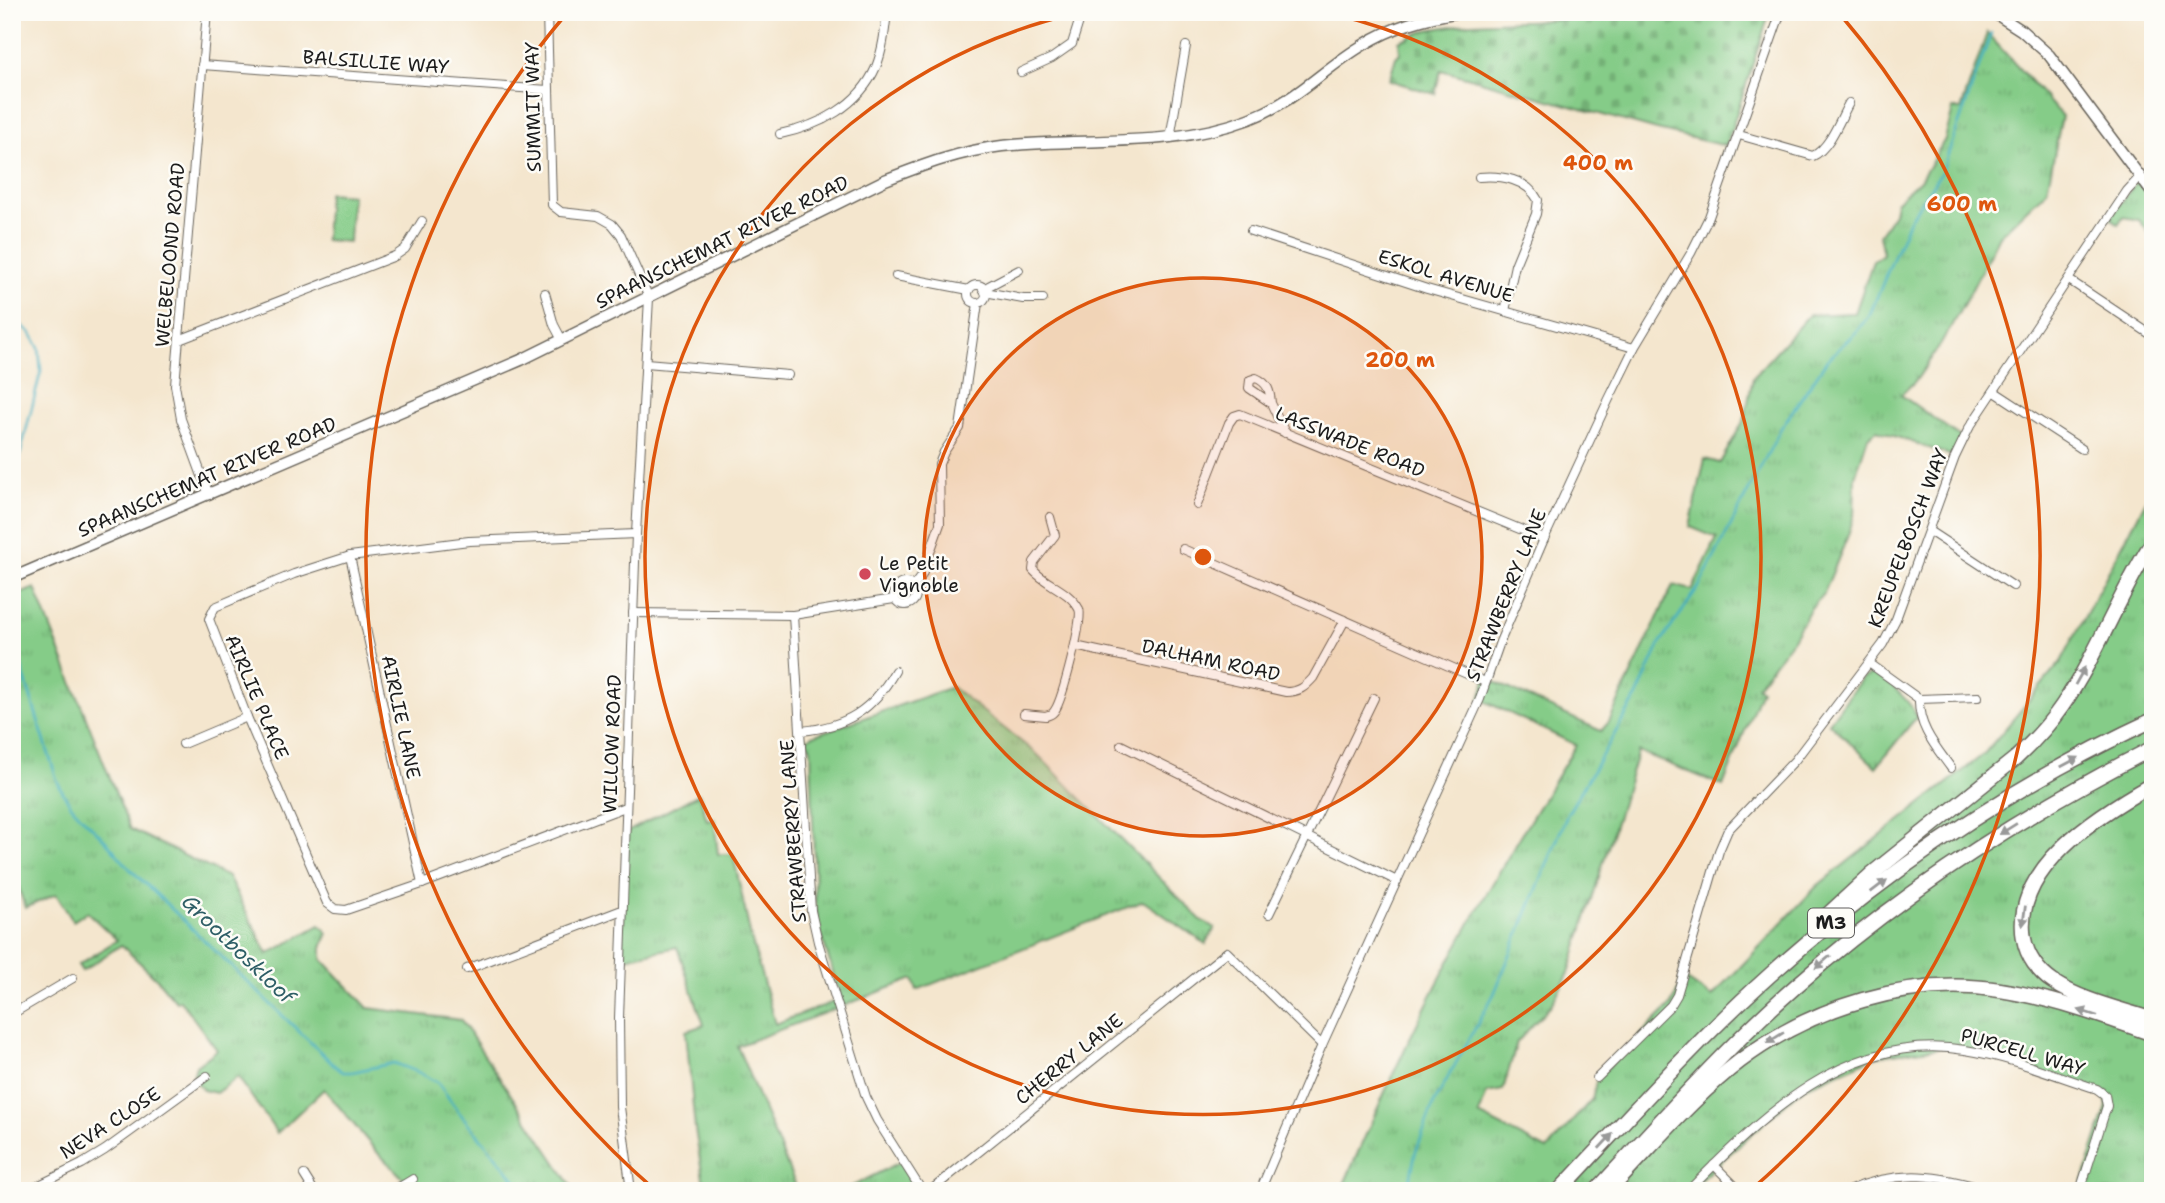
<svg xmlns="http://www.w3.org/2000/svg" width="2165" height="1203" viewBox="0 0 2165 1203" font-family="'Shantell Sans',sans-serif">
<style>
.grass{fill:url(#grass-tufts);stroke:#507452;stroke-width:2}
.cemetery{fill:url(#cemetery-stones);stroke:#507452;stroke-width:2}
.park{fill:#85cc88;stroke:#507452;stroke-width:2}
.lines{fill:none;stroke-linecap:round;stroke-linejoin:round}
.stream{stroke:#43afc1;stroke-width:2.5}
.minor-casing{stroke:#68635a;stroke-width:10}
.secondary-casing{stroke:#68635a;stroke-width:13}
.motorway-casing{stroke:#68635a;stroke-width:17}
.minor{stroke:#fff;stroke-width:8}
.secondary{stroke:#fff;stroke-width:10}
.motorway{stroke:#fff;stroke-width:14}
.oneway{fill:#999}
.ring{fill:none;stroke:#de560d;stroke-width:3.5}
.poi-dot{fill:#d1495b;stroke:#fdfcf7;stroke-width:2.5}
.labels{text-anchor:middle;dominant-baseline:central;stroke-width:5;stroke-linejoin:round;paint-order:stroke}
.shield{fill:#fdfcf7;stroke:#605f5e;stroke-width:2}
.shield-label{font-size:18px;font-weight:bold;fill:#1c1c1c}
.street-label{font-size:19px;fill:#1c1c1c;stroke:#fdfcf7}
.poi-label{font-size:19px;fill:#1c1c1c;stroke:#fdfcf7;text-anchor:start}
.water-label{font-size:21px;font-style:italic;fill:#2e5e66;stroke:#fdfcf7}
.centre{fill:#de560d;stroke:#fdfcf7;stroke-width:3.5}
.ring-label{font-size:21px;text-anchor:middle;font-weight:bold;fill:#de560d;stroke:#fdfcf7;stroke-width:5;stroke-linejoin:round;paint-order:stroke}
</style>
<defs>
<pattern id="grass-tufts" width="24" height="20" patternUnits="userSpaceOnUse" patternTransform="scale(1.75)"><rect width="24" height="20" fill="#85cc88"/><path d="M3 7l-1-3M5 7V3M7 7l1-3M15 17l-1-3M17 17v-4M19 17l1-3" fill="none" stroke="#72af75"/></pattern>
<pattern id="cemetery-stones" width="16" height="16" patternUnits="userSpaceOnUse" patternTransform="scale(1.75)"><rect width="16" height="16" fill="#85cc88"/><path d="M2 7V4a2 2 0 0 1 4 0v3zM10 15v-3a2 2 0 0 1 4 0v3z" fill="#72af75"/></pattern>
</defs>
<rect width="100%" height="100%" fill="#fdfcf7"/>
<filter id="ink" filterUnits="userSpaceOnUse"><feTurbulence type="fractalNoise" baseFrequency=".0143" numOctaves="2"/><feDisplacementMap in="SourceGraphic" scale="14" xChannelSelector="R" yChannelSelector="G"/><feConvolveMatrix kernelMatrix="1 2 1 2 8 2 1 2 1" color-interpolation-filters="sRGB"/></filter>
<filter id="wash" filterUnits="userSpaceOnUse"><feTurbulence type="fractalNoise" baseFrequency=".00686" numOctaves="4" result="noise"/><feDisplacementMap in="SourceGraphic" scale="28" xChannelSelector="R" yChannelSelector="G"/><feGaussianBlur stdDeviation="1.57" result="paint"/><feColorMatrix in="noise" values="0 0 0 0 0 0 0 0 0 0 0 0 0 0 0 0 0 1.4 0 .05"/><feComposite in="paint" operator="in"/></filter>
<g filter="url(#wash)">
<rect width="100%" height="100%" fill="#f4e6ce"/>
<g class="grass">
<path d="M1987,33l75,83 -15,74 -48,46 -28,55 -30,53 -24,35 -16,16 62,44 -8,18 -78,-27 -9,7 -13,40 -1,39 -7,22 -23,55 -14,16 -17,30 -36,47 4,4 -38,96 -85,-35 -69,222 -18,32 -34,37 -14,48 -16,3 -8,22 68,35 45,-51 5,-21 74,-73 13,-27 28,19 105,-111 167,-132 77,-92 92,-175v704h-73l27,-85 -2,-10 -91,-34 -68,-15 -69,9 -74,32 -115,103h-347c33,-75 65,-149 104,-222 40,-76 86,-150 131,-224l-96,-46 6,-21 115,53 8,-9 64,-137 19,5 25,-52 -27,-11 15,-68 15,4 25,-45 8,-41 56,-62 46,-2 18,-52 10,-7 -4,-19 15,-22 2,-11 24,-22 13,-20 12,-21 8,-30h8z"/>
<polygon points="2140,177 2153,194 2153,238 2139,220 2123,217 2118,224 2110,218"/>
<polygon points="35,588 130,829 228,877 268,954 320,925 328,933 322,947 322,959 368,1008 461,1020 575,1191 418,1191 412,1185 402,1191 385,1191 404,1179 377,1152 324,1089 277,1133 238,1077 216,1093 203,1090 193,1077 196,1066 217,1050 180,1000 176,1002 157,979 121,945 82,971 78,965 117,940 87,912 73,921 56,894 25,908 12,866 12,597"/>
<path d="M1873,674c16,7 39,28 44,44l-3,2 -38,47 -47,-44 33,-45z"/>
<polygon points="952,687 1038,755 1201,920 1215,928 1206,944 1143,901 917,990 913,979 843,1006 818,923 815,898 811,749 806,740 812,736"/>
<polygon points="699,794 707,820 714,819 718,854 733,854 751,938 775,1024 836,1001 838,1008 737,1046 798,1191 705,1191 695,1129 686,1031 704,1025 677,947 621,959 625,833"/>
<polygon points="902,1161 921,1191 843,1191"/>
</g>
<polygon class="cemetery" points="1752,12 1764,12 1768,18 1726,146 1657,130 1441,70 1435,94 1389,80 1396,57 1400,53 1399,41 1427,30 1471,23"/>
<polygon class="park" points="328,193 352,195 349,242 325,240"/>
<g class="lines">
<g class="stream">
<polyline points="12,318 30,332 39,348 41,371 12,487"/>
<path d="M12,638l45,142c11,27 24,36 44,56 10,10 19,22 29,33l205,197 8,6h9l42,-9 26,10 18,10 20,28 67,80"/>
<polyline points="1408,1191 1415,1154 1434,1103 1494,994 1568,813 1637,696 1661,642 1699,587 1781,428 1827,360 1857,331 1870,314 1909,220 1942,171 1991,33"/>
</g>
</g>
</g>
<g filter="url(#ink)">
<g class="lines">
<defs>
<g id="minor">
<polyline points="207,12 175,385 181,419 209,495"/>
<polyline points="547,12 552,205 561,212 598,216 612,224 621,235 649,298 636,534 619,1018 620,1107 631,1191"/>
<polyline points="202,65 548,90"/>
<polyline points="1021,72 1052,58 1072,44 1082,12"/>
<path d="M780,134c39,-8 79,-28 96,-67 7,-17 9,-37 11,-55"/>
<path d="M1739,135l74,21c17,-8 27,-37 36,-53"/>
<polyline points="1170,138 1186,46"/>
<path d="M1479,177c22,-2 48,2 59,23l-2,14 -21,51 -10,46"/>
<polyline points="1251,231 1427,289 1634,348"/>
<polyline points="896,276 969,290"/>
<polyline points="2069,280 2153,336"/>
<circle cx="977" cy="294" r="9"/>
<polyline points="983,289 1019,270"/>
<polyline points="985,292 1023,299 1043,299"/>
<polyline points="545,293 554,325 562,340"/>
<polyline points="179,340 395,256 405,249 422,221"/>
<polyline points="646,363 788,375"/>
<polyline points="1995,392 2082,449"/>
<path d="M1271,403c-1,-12 -3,-20 -15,-25l-6,2 -1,8 22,15 14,30"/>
<polyline points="1197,505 1229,423 1234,416 1240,414 1544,539"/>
<polyline points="1929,531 2013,586"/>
<polyline points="1183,549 1485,682"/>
<polyline points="350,556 422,884"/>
<circle cx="905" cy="594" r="11"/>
<polyline points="913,587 922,575 940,524 939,464 944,452 960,428 978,303"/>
<polyline points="633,613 793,615 894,599"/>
<polyline points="793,615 811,911 818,942 866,1097 877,1120 922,1191"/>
<path d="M1075,646l211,46c13,0 19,-5 27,-14l32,-58"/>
<polyline points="1869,663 1919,699 1978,697"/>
<path d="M1919,699c-1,28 17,48 32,69"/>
<path d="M1024,714l22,2c5,-2 6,-1 9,-6 7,-10 29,-92 24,-101 -10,-19 -33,-24 -46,-39l1,-8 21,-27 -5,-18"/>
<path d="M801,731c45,-4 72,-21 94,-60"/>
<polyline points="183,744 247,717"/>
<polyline points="1121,745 1397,881"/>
<polyline points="625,807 422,884 346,910 335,909 327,903 247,717 209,619 215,607 294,574 350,556 469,541 636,534"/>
<polyline points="1269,914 1374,698"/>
<polyline points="467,969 622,910"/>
<polyline points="12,1014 73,978"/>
<polyline points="1597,1078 1671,1005 1677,995 1719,851 1728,830 1795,760 1883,644 1896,619 1955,457 1969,428 2127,191 2140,177"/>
<polyline points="1714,1165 1740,1191"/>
<polyline points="304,1175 314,1191"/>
<polyline points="12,1180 22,1191"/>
<polyline points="27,1191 82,1164 105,1150 207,1076"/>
<polyline points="393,1191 413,1179"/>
<polyline points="930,1191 1227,952 1322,1045"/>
<polyline points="1260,1191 1322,1045 1480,699 1500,642 1544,539 1608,401 1634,348 1691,253 1709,217 1781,12"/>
<path d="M1688,1191c74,-75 160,-160 277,-141 45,7 89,25 132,39l8,6 2,11 -27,85"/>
<path d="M1848,1191c51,-23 92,-16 143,0"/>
</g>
<g id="secondary">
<polyline points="1993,12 2021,30 2049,55 2153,194"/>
<path d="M12,578l509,-218 364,-180c38,-15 76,-29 117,-34 83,-9 168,3 247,-27 50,-19 73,-50 116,-75 29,-18 61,-27 95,-32"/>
</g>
<g id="motorway">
<path d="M2153,784c-52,29 -142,84 -129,155 3,17 14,33 29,43 29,19 67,27 100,38"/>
<path d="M1820,922l53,-49 143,-115c17,-16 33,-33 46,-52 36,-52 57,-112 91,-165"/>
<path d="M1615,1184c40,-41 79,-88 125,-123 72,-54 169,-85 260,-71 52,8 103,26 153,44"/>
<path d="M1559,1191c69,-73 136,-149 211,-216 114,-102 244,-191 383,-255"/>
<path d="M1596,1191c65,-70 128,-142 200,-205 108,-95 229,-173 357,-238"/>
</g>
</defs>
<use href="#minor" class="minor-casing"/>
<use href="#secondary" class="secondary-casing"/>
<use href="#motorway" class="motorway-casing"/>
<use href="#minor" class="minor"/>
<use href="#secondary" class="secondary"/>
<use href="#motorway" class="motorway"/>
</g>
<defs><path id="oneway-solid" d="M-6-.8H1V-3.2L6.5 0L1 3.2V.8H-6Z" transform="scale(1.75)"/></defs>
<g class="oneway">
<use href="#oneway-solid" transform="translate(2080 676) rotate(-61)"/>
<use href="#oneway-solid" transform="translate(2070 762) rotate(-28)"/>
<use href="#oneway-solid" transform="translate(2008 829) rotate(148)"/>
<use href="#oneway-solid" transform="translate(1879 886) rotate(-37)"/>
<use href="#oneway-solid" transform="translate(2024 916) rotate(98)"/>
<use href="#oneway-solid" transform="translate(1823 962) rotate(140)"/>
<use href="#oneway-solid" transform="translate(2088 1013) rotate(-162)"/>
<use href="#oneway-solid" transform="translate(1775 1038) rotate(148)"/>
<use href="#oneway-solid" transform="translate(1606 1141) rotate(-47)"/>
</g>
</g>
<circle cx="1203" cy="557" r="279" fill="#de560d" fill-opacity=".12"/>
<g class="ring">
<circle cx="1203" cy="557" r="279"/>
<path d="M1329 13A558 558 0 1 1 1077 13"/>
<path d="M654 1189A837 837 0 0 1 567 13M1839 13A837 837 0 0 1 1752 1189"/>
</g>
<circle class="poi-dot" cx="865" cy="574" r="7"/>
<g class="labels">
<rect class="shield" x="1808" y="908.5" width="46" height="29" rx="5"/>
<g class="shield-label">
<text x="1831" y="923">M3</text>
</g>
<g class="street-label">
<text transform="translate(376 62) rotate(4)">BALSILLIE WAY</text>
<text transform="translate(533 107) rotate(-91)">SUMMIT WAY</text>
<text transform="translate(722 242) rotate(-26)">SPAANSCHEMAT RIVER ROAD</text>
<text transform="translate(170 255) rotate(-85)">WELBELOOND ROAD</text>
<text transform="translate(1446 276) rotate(17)">ESKOL AVENUE</text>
<text transform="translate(1350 442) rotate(22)">LASSWADE ROAD</text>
<text transform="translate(207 477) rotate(-23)">SPAANSCHEMAT RIVER ROAD</text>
<text transform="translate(1908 538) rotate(-69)">KREUPELBOSCH WAY</text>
<text transform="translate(1506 595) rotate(-68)">STRAWBERRY LANE</text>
<text transform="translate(1211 660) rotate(12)">DALHAM ROAD</text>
<text transform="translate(257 697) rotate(67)">AIRLIE PLACE</text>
<text transform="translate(401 717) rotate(78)">AIRLIE LANE</text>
<text transform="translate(612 744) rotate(-88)">WILLOW ROAD</text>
<text transform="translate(793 831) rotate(-94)">STRAWBERRY LANE</text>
<text transform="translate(2023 1052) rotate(16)">PURCELL WAY</text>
<text transform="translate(1069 1059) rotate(-39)">CHERRY LANE</text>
<text transform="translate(110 1123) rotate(-33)">NEVA CLOSE</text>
</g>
<g class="poi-label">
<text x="879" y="563">Le Petit<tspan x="879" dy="22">Vignoble</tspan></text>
</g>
<g class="water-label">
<text transform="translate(238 949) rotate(44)">Grootboskloof</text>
</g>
</g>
<circle cx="1203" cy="557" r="10" class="centre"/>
<g class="ring-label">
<text x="1598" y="170">400 m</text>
<text x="1962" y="211">600 m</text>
<text x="1400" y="367">200 m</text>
</g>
<rect width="2165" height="1203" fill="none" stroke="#fdfcf7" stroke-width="42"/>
</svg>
